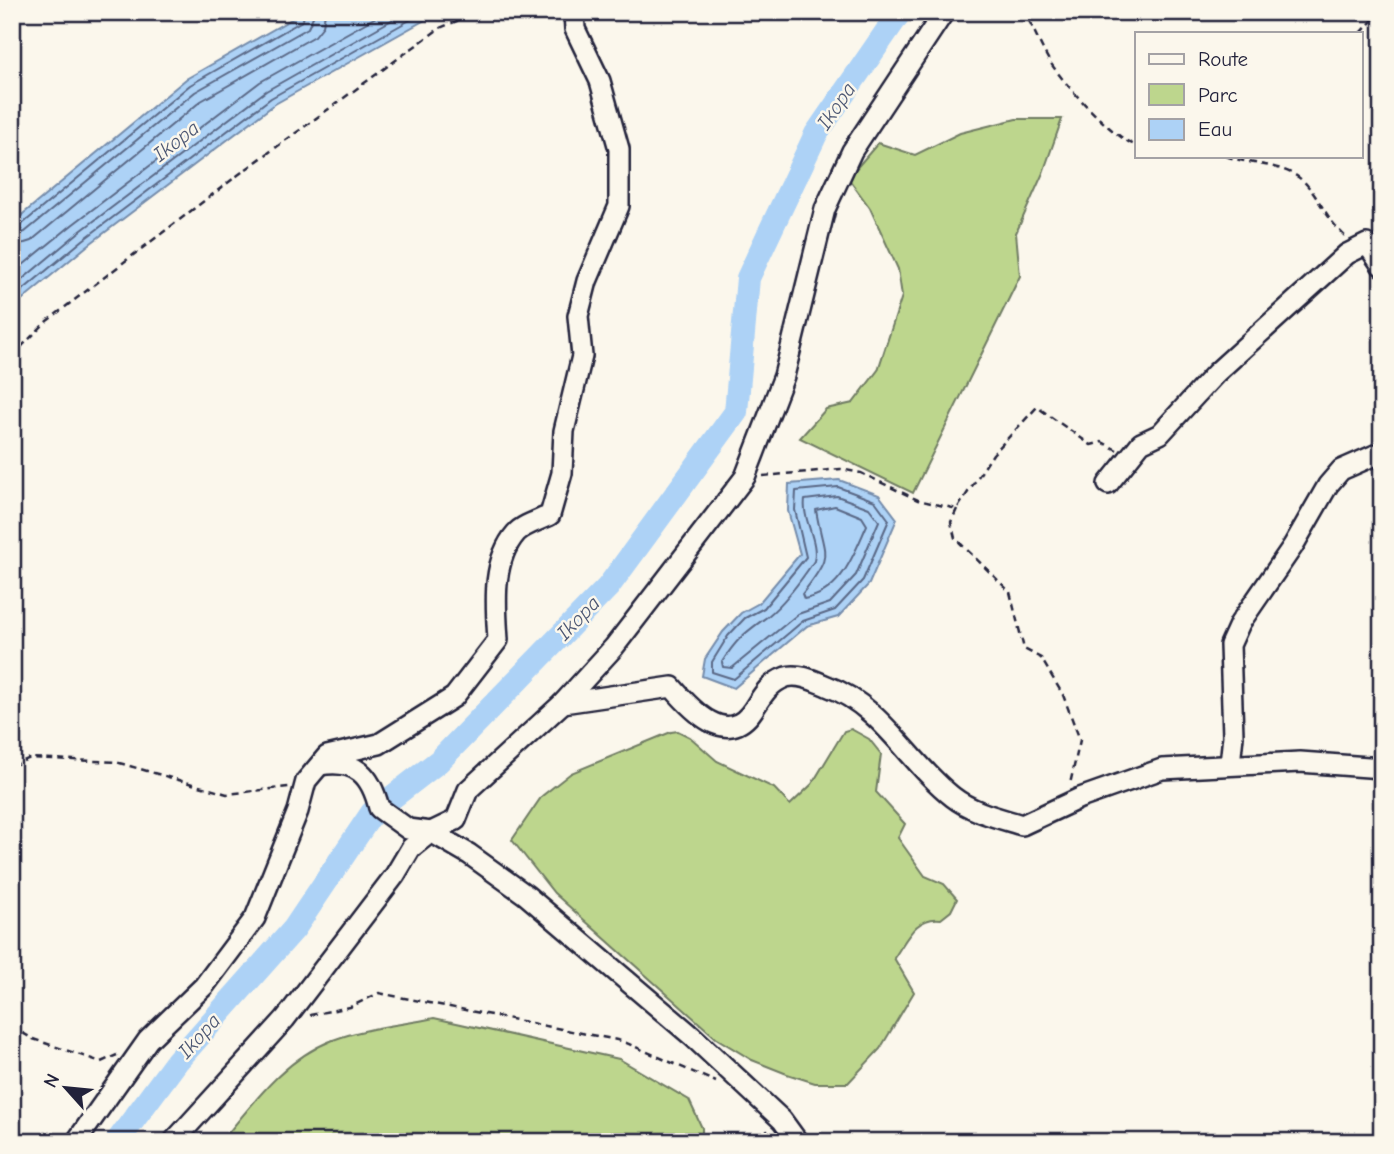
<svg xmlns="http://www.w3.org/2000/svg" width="1394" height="1154" viewBox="0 0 1394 1154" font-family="'Comic Neue',sans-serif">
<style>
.green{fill:#bdd68d;stroke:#707c64;stroke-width:2}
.water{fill:#add2f6;stroke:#758cab;stroke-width:2}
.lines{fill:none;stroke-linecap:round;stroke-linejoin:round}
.shore{stroke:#5a6886;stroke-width:2}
.river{stroke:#add2f6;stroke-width:24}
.minor-casing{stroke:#22223b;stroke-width:24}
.path{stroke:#22223b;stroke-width:2.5;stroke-dasharray:7 5;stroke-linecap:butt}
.minor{stroke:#fbf7ec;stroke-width:19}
.labels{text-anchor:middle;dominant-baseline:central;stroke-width:5;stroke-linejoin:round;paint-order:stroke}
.water-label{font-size:21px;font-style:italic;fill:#4c5773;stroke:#fbf7ec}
</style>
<rect width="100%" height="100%" fill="#fbf7ec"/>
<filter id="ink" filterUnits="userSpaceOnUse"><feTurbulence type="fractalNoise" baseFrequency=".0143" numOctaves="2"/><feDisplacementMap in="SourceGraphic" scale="14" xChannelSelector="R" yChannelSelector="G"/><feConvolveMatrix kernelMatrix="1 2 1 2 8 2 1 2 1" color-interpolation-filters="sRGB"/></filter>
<g filter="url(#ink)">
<g class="green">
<polygon points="1016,119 1062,119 1043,173 1016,233 1020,276 913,493 800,438 826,409 853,403 878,370 902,296 898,269 870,208 848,178 878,143 915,155 960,133"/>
<path d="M851,729l18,10 12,15 -5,38 29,32 -7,14 27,38 19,8 13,15 -6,12 -10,8c-25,-3 -34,20 -47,39l20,34 -34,57 -32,34h-33l-28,-9 -35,-14 -36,-22 -162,-145 -42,-53 30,-44 29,-23 100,-41 7,-1 12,6 27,24 57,27 16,17 22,-21 32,-53z"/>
<path d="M434,1018l185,41 70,41 13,28v14h-481c32,-39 63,-83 112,-102 31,-12 69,-15 101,-22z"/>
</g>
<g class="water">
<polygon points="304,12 439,12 275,104 87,246 12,308 12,223 186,79"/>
<polygon points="839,480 879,495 897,519 869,584 838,617 807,626 734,688 702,676 705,659 723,632 741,613 759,603 800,554 788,511 789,484"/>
</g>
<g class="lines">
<g class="shore">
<polyline points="12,228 20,226 190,85 302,21 306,12"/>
<polyline points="12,236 25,232 195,92 308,28 315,12"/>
<polyline points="12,247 31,241 201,101 315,36 323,26 325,12"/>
<polyline points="12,274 72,225 260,82 385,12"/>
<polyline points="12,288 78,233 266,91 406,12"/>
<polyline points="12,299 83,240 271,98 424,12"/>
<polygon points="838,487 875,501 889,520 863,580 835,610 803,621 734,679 712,672 712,662 728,636 745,618 764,608 806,557 795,510 796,491"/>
<path d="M837,496l32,12 10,13 -23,54 -26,28 -32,11 -66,54 -9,-1 -1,-5c16,-25 23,-29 46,-46 17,-14 34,-37 46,-55 5,-20 -12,-41 -9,-61z"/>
<path d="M835,506l27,11 5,8c-14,31 -26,68 -63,74l-2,-5c33,-42 22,-35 14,-84z"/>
</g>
<polyline class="river" points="117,1142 177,1061 294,929 372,813 439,761 608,587 736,412 748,278 816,134 900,12"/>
<defs>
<g id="minor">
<polyline points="1108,484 1141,443 1160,434 1216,373 1347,254 1367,244 1382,266"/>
<path d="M563,703l109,-16c19,22 55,62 81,23 9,-14 16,-27 33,-33 13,-4 29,4 41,9 55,20 82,77 126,111 19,15 46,21 69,28l58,-27 82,-29 138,-7 82,6"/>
<polyline points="1230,764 1233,736 1230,645 1240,623 1293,546 1328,485 1341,470 1382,452"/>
<path d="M320,765c36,-6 51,10 59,43l29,21 23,3 38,22 57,41 166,141 90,84 16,22"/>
<path d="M76,1142l72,-102 56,-54 51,-68 43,-107 8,-30 21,-25 52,-12 75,-47 44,-57c-2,-34 -7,-78 18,-107 7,-8 24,-13 34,-18l12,-42 2,-42 18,-75 -4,-40 9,-35 32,-75v-57l-19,-68 -25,-52 -1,-17"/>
<polyline points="173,1142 285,1019 395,875 411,848 431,832 456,820 468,790 563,703 614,647 745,477 784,376 825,209 852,151 944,12"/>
</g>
</defs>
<use href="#minor" class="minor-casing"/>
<g class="path">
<path d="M1022,12l5,5c8,14 14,31 23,45 14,22 63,76 87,84"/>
<polyline points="1361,33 1380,12"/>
<polyline points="1198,156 1207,156"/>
<path d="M1226,156c25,10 61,6 81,29 14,17 22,37 39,52"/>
<polyline points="12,356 47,321 238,175 440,28 478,12"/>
<polyline points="763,476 841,469 861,473 918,500 957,509 993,454 1037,407 1091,445 1102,442 1117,450"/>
<polyline points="957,509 951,522 955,538 1010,592 1024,649 1041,658 1063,695 1080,740 1070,784"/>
<polyline points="12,766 30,758 116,762 227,794 289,787"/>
<polyline points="310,1015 350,1007 379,993 622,1041 716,1082"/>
<polyline points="12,1027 33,1039 101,1062 117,1055"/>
<polyline points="753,1142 770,1129"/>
</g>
<use href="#minor" class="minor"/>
</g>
</g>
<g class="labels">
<g class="water-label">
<text transform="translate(836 106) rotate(-56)">Ikopa</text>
<text transform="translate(176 141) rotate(-38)">Ikopa</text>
<text transform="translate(578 618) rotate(-46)">Ikopa</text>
<text transform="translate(199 1036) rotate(-48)">Ikopa</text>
</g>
</g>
<rect width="1394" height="1154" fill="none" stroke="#fbf7ec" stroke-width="42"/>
<rect x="21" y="21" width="1352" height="1112" fill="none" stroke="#22223b" stroke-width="2.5" filter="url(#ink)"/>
<rect x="1135" y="32" width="228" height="126" fill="#fbf7ec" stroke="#a4a2a5" stroke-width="2"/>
<rect x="1149" y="54" width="35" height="10" fill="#fbf7ec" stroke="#a4a2a5" stroke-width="2"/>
<text x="1198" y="66" font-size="21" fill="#22223b">Route</text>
<rect x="1149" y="84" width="35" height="21" fill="#bdd68d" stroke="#a4a2a5" stroke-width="2"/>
<text x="1198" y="102" font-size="21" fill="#22223b">Parc</text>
<rect x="1149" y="119" width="35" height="21" fill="#add2f6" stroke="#a4a2a5" stroke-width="2"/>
<text x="1198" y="136" font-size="21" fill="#22223b">Eau</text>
<g transform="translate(66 1088) rotate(297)" stroke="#fbf7ec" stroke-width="5" paint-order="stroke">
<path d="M0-5L12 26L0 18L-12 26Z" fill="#22223b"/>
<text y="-10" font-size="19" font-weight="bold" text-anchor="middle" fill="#22223b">N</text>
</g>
</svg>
